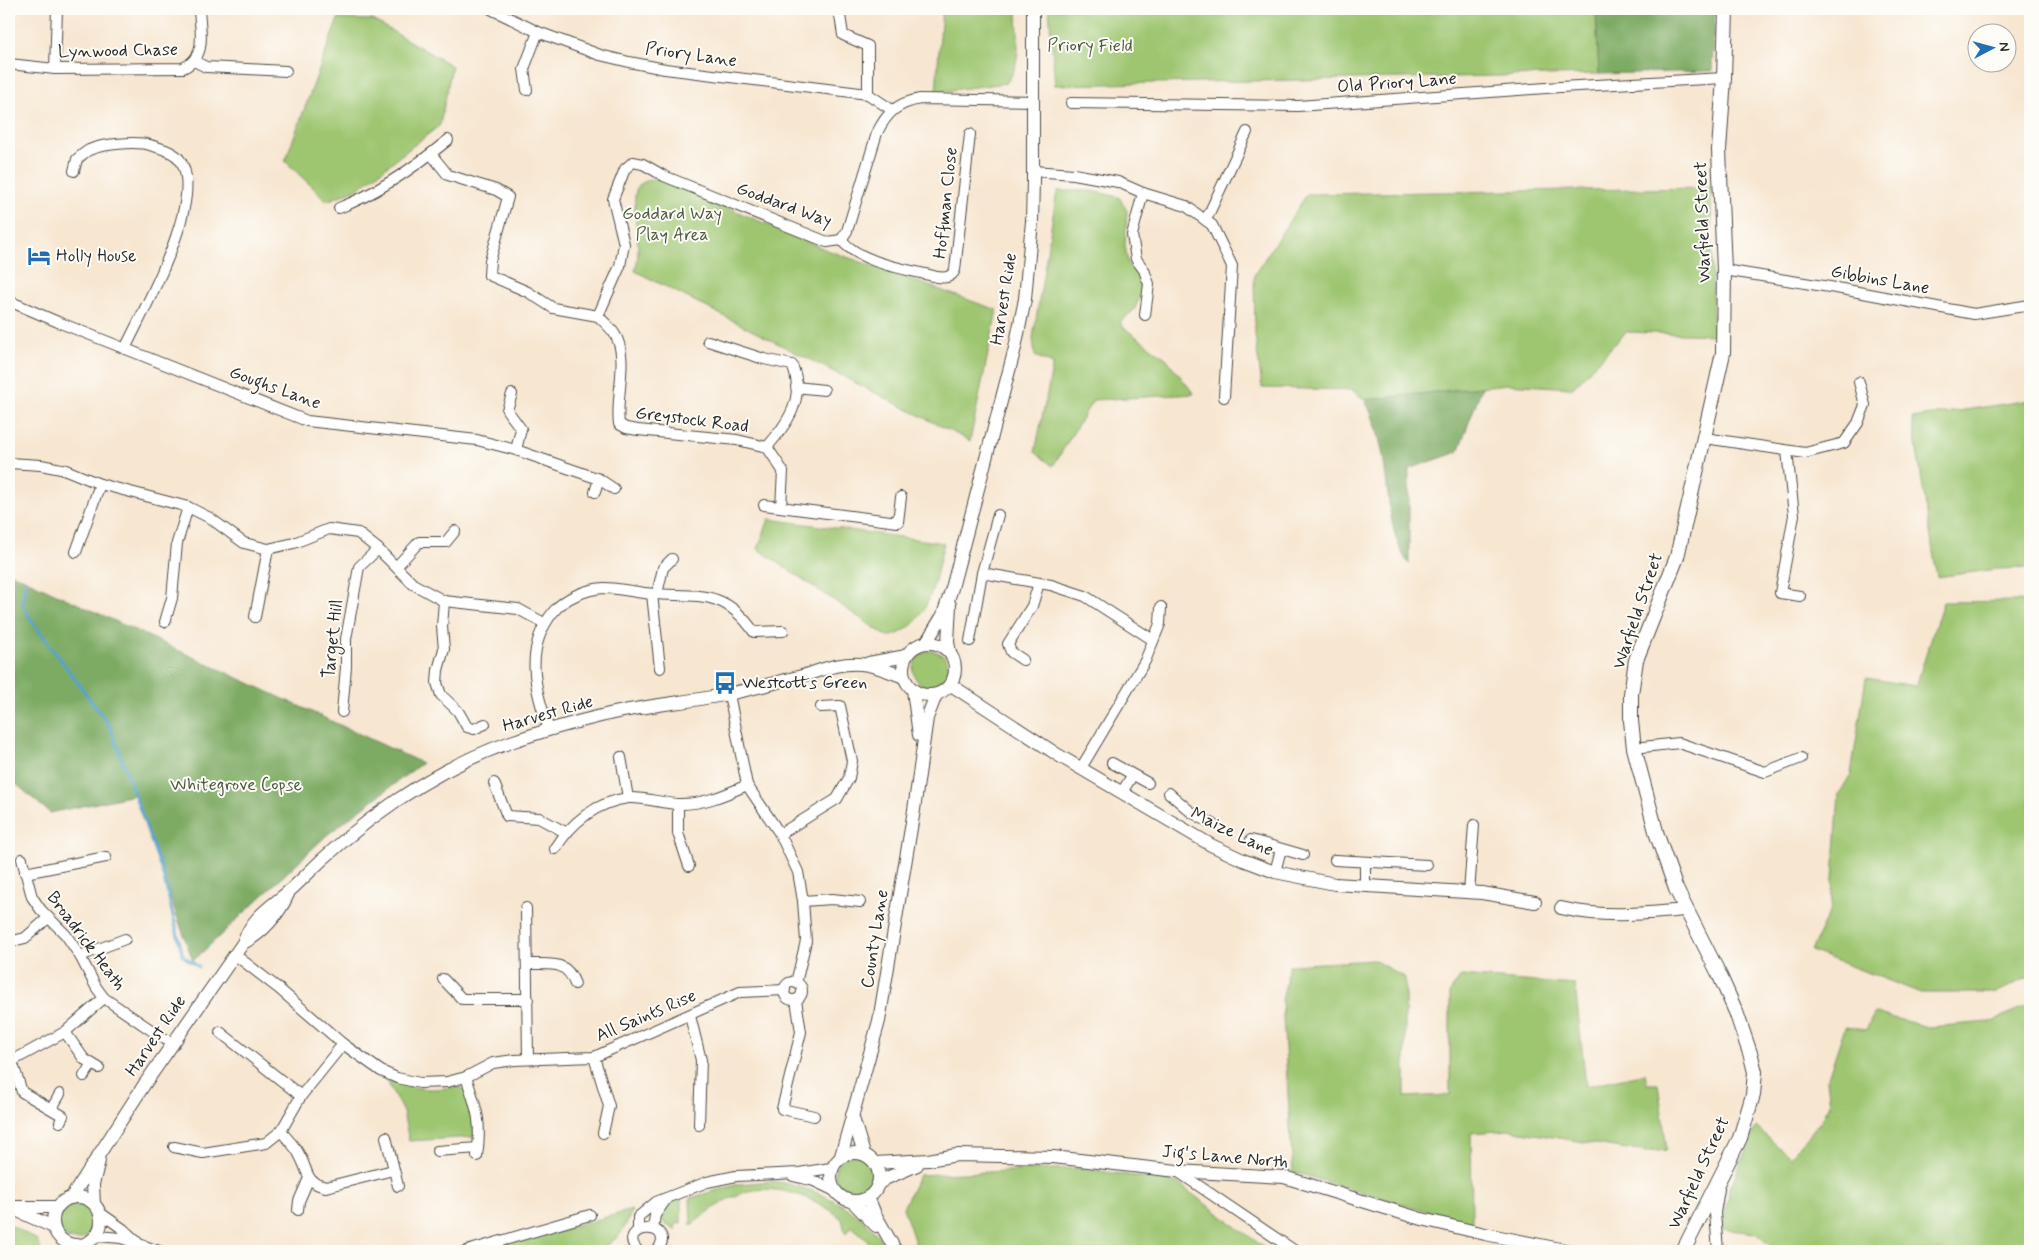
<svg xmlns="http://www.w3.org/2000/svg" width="2039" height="1260" viewBox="0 0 2039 1260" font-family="Mynerve,sans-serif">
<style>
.green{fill:#9ec671;stroke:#64784e}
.forest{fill:#7eab63;stroke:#546b47}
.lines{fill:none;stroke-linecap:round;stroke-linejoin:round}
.stream{stroke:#54a2cd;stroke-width:3}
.minor-casing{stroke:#4a4744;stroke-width:12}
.tertiary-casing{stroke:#4a4744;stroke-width:14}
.secondary-casing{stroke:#4a4744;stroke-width:16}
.minor{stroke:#fff;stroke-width:10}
.tertiary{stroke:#fff;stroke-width:12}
.secondary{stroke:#fff;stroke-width:14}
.labels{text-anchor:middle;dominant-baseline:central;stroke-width:4;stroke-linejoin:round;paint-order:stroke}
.park-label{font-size:18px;fill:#4e5a40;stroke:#fdfcf7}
.street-label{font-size:18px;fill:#2b2b2b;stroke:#fdfcf7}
.poi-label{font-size:18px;fill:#2b2b2b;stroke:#fdfcf7;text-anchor:start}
</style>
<rect width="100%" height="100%" fill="#fdfcf7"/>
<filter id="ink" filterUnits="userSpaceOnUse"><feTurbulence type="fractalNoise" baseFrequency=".02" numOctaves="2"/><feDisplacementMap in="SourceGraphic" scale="10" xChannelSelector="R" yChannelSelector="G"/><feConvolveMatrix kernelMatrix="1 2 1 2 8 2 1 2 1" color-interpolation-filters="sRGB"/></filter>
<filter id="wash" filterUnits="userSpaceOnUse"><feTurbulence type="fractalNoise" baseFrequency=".0096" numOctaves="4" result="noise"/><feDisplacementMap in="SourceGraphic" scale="20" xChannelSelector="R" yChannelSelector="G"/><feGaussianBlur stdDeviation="1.12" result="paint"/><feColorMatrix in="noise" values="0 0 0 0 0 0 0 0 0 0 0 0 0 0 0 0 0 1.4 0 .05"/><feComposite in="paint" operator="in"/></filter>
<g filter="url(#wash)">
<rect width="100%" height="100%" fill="#f7e6d0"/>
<g class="green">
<path d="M942,9h75c0,23 6,56 -11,74l-70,9z"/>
<polygon points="1049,9 1596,9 1599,74 1055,85"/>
<polygon points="338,19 373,20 452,66 440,125 359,188 327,201 285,161"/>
<path d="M658,178l169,72 170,60 -27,131 -335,-170c9,-32 -6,-55 2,-85l9,-5z"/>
<polygon points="1711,188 1713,335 1626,332 1573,388 1507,384 1365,400 1352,390 1262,388 1255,334 1254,275 1307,194"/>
<polygon points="1057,191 1092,191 1119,197 1127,211 1125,245 1128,263 1141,279 1142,293 1134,310 1120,322 1124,328 1166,358 1194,394 1093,400 1053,466 1035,452 1053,364 1035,356 1033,338"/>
<polygon points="2030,400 2030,568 1997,569 1937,577 1912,418"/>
<path d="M769,519l175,24c-10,37 -13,84 -56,94l-130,-88z"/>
<polygon points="2021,601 2030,606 2030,976 1996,993 1921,993 1811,951 1831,908 1839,794 1851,774 1866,678 1916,686 1943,602"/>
<circle cx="931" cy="669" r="18"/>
<polygon points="1374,960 1405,978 1405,1097 1450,1095 1450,992 1461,976 1575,985 1586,1086 1645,1073 1647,1084 1658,1084 1667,1150 1646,1152 1509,1130 1471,1133 1472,1224 1293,1172 1282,1001 1289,965"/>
<polygon points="2030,1004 2030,1246 2022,1251 1778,1251 1755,1233 1722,1229 1730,1188 1756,1127 1790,1157 1821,1121 1830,1104 1827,1080 1845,1027 1866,1030 1874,1013 1928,1027 1990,1022"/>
<path d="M386,1079c15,4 32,11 48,10 11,0 20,-4 32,0l9,24 -1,24 -65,4 -6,-29z"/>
<circle cx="855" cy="1174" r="20"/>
<polygon points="1078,1168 1176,1182 1269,1251 918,1251 903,1208 919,1175"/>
<path d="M772,1181c44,6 94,29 116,70h-12l-13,-15 -12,-10 -5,7 -1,-1 -3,-13c-26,-22 -72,-39 -105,-24 -17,7 -31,19 -46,30l-1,-27 49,-14z"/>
<path d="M676,1198h5v25l-5,1 -1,6 -10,-6 -3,-5c2,-11 4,-16 14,-21z"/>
<circle cx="76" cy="1222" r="18"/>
<path d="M632,1210c-9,23 -13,30 -36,41h-113z"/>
<polygon points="9,1224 37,1240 41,1251 9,1251"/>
</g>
<g class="forest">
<polygon points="1596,9 1715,9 1712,71 1599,74"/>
<path d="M1482,387l-24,65 -49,17v95c-20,-25 -20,-71 -25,-101 -3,-22 -9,-43 -19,-63z"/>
<polygon points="9,572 422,763 327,835 193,961 134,795 50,813 9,778"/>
</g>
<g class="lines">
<polyline class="stream" points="25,583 23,605 31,620 110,726 162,871 183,956 199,967"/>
</g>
</g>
<g filter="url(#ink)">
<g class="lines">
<defs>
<g id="minor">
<polyline points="491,9 538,32 600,55 629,62 665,69 868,94 892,110"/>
<polyline points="839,9 843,35 868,46 868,94"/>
<polyline points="194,61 206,67 286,71"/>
<path d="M9,64l46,5 128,-1c25,-12 17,-36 16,-59"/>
<polyline points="55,69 57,9"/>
<polyline points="527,90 524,69 538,32"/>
<polyline points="1071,103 1298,106 1560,87 1724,78"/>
<polyline points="431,154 448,175 496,190 508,197 490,261 489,275 528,292 553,308 598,316"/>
<path d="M74,171l3,-12c4,-3 8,-7 12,-9 13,-6 47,-9 61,-5 9,3 24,6 30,15 27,39 -37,150 -55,189"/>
<polyline points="1033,171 1074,174 1118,182 1143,193 1186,206 1212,225 1232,266 1224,397"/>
<polyline points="1143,193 1132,235 1136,259 1144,270 1149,284 1145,315"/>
<path d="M339,208c39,-15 76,-41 109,-68"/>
<polyline points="1206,220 1247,132"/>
<path d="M841,240l6,-9 30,-98c10,-21 21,-30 43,-34l114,2"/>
<path d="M841,240c21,24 66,29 96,37 8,1 14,1 18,-7l15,-136"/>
<polyline points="1724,270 1842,289 1974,314 2030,305"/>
<polyline points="9,301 58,322 307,421 477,440 516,450 599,479 614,489"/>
<polyline points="598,316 620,266 624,244 613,199 625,169 633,162 643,164 664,176 827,242 841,240"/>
<path d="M598,316c5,5 12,11 16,17 16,23 1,64 5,91l7,4 12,2 99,10 30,7 16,24 -2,36"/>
<path d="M708,341l56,18 28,6c14,33 -4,58 -25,82"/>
<polyline points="796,387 824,390"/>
<polyline points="512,394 507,410 521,429 516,450"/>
<polyline points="1705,438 1805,453 1844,443 1858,423 1865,405 1859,382"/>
<polyline points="1787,451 1794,515 1780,593 1800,596"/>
<polyline points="9,463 41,465 66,470 100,484 188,507 210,518 244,543 268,549 294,543 329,529 358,533 378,549 413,584 444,601 518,609 544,623"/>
<polyline points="595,492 599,479"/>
<polyline points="764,505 898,522 901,497"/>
<polyline points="76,552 100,484"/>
<polyline points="397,566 419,542 446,542 455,531"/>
<polyline points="982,573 1051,585 1085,596 1153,640"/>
<polyline points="652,594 660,668"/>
<polyline points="657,594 663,568 672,559"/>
<polyline points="444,601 442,627 444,649 438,670 437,683 441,695 458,711 467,727 474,729 485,724"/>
<polyline points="255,617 268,549"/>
<polyline points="165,622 172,598 177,543 188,507"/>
<polyline points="970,641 982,573 998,515"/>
<polyline points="1023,660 1011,652 1008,644 1032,606 1039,583"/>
<polyline points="729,694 747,785 780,834 798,872 803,901 806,941 796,983"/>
<polyline points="342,712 346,667 346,639 359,567 378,549"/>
<path d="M549,730c-14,-42 -26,-81 5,-119 11,-13 32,-22 50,-23 16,0 33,5 50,6 46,3 70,-5 100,38l29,-1"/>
<polyline points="1634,748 1679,743 1765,772 1801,758"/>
<polyline points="621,757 628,798"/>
<polyline points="1112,763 1148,783"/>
<polyline points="1081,768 1145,661 1160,624 1161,607"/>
<polyline points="494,783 507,816 539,818 565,832"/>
<polyline points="1122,792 1132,776"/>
<polyline points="1169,793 1191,812 1213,824"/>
<polyline points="678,804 678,833 689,866"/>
<polyline points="780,834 837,799 849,778 852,761 840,706 821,707"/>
<polyline points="1251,840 1303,855"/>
<path d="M555,849c16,-26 41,-47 73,-51 16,-1 33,5 49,6 25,1 48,-9 70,-19"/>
<polyline points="22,859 32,897 41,910 66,935 80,956 96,987 104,998 157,1034 172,1043"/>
<polyline points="1335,860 1427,865"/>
<polyline points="1275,872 1281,849"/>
<polyline points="25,873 106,857"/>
<polyline points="1365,886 1365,862"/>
<polyline points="1469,893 1474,825"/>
<polyline points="803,901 832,899 860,902"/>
<polyline points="526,908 528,1059"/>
<polyline points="9,942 25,938 48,918"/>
<polyline points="234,954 278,988 343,1044 381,1071 397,1078 420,1083 447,1082 466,1077 493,1063 514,1060 594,1057 740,992 785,990"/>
<polyline points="80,956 125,939"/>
<path d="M527,964c23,1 39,-5 48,20"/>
<polyline points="443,979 462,999 528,999"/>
<circle cx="793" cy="991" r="9"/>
<polyline points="796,1000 801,1032 782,1109 814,1116"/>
<polyline points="690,1016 701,1060 699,1125"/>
<polyline points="65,1032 84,1059 99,1068"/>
<polyline points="220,1032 301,1096"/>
<polyline points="594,1057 609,1106 603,1133"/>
<polyline points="9,1061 12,1061 65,1032 104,998"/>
<polyline points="12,1061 22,1092 63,1116 60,1122"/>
<polyline points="84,1076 92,1064"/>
<path d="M466,1077c11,32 16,45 11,79"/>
<polyline points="52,1108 60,1094"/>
<path d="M281,1131c6,8 15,16 19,25 9,16 5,27 26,31l67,-17"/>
<polyline points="386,1137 398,1186"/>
<polyline points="174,1147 203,1153 266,1143 281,1131 301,1096 343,1044"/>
<polyline points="437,1151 478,1148"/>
<polyline points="1177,1171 1295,1251"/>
<polyline points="793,1176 814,1181 835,1191"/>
<polyline points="298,1210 299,1201 309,1178"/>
<polyline points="99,1212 123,1229 137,1242"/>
<polyline points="653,1229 655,1215 667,1198"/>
<polyline points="638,1231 638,1217 656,1202 707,1182 736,1176 799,1173 831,1168"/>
<polyline points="97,1236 121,1238 159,1251"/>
<polyline points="467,1251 590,1215"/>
<path d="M638,1251c-25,-28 42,-31 19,0"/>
<polyline points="1718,1251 1715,1213 1719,1189"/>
</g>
<g id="tertiary">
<polyline points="950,605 948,642 950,653"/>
<circle cx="929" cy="669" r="26"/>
<polyline points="926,643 943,615 952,588 1015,348 1025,299 1032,221 1033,181 1033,9"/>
<polyline points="869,663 906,656"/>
<polyline points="951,685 1058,755 1211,845 1243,860 1275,872 1335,884 1482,893 1535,902"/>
<polyline points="913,690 919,735"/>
<path d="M1561,908c41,10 82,6 124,2"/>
<path d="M243,943c19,-9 37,-30 45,-49"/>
<polyline points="852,1115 864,1154"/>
<circle cx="855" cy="1177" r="24"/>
<polyline points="841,1156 879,1021 914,810 927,718 936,695"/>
<polyline points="875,1163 928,1160 957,1155 1053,1157 1177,1171 1284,1177 1418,1218 1485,1234 1570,1251"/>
<polyline points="878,1184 887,1178 917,1165"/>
<circle cx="77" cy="1221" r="24"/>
<polyline points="868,1197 875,1214 896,1251"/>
<path d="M71,1198l73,-113 99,-142c10,-30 34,-39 55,-60 59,-60 133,-113 213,-141 31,-11 65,-20 98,-28 39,-9 80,-12 119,-20 25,-5 49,-12 74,-18 20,-6 38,-14 59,-12 15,1 29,8 43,13"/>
<polyline points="852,1201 876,1226"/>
<polyline points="94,1204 93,1184 99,1161"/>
<polyline points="9,1207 53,1227"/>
<polyline points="15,1207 57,1207"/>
</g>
<polyline id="secondary" points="1683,1251 1740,1138 1753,1095 1755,1072 1751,1056 1736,1012 1720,976 1676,889 1657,835 1634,748 1631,721 1631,694 1636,660 1677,557 1723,353 1724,270 1719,150 1724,78 1726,9"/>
</defs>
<use href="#minor" class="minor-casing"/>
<use href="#tertiary" class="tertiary-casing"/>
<use href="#secondary" class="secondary-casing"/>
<use href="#minor" class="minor"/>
<use href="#tertiary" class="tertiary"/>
<use href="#secondary" class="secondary"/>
</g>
</g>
<defs>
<symbol id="hotel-bare" viewBox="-9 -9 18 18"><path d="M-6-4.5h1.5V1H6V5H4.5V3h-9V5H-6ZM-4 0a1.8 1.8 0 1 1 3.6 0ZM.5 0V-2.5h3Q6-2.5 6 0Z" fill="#1f6fb2" stroke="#fdfcf7" stroke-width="2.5" paint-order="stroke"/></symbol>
<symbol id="bus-bare" viewBox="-9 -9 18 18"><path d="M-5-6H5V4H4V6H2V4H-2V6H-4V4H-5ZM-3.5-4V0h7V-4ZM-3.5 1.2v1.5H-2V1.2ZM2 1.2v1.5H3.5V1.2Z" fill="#1f6fb2" stroke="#fdfcf7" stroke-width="2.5" paint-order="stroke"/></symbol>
</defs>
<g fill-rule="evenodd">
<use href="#hotel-bare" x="23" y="240" width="32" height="32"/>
<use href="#bus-bare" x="709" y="667" width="32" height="32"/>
</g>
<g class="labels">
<g class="park-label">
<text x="1090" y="46">Priory Field</text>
<text x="672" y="214">Goddard Way<tspan x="672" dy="21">Play Area</tspan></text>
<text x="236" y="785">Whitegrove Copse</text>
</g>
<g class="street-label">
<text transform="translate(118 51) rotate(-1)">Lynwood Chase</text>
<text transform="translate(691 55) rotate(8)">Priory Lane</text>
<text transform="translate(1397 83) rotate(-4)">Old Priory Lane</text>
<text transform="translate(946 203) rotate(-84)">Hoffman Close</text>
<text transform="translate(784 205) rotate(20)">Goddard Way</text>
<text transform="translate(1703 222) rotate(-92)">Warfield Street</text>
<text transform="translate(1880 280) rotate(10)">Gibbins Lane</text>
<text transform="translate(1004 299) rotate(-81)">Harvest Ride</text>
<text transform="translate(275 388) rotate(20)">Goughs Lane</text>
<text transform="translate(692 420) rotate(7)">Greystock Road</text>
<text transform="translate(1638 611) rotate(-71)">Warfield Street</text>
<text transform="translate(333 639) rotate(-84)">Target Hill</text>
<text transform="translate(548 714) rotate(-16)">Harvest Ride</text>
<text transform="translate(1232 832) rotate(26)">Maize Lane</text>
<text transform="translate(875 939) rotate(-81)">County Lane</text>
<text transform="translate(86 941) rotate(53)">Broadrick Heath</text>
<text transform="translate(646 1016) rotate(-23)">All Saints Rise</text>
<text transform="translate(156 1036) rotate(-56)">Harvest Ride</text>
<text transform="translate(1225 1157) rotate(5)">Jig's Lane North</text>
<text transform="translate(1699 1173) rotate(-65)">Warfield Street</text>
</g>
<g class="poi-label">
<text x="56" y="256">Holly House</text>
<text x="742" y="683">Westcotts Green</text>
</g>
</g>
<rect width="2039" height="1260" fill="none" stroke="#fdfcf7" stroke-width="30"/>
<g transform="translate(1992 48) rotate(84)"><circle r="24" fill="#fdfcf7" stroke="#a9a8a5"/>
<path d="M0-4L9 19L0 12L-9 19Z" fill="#1f6fb2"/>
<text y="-8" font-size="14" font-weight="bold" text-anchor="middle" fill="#2b2b2b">N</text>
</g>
</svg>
